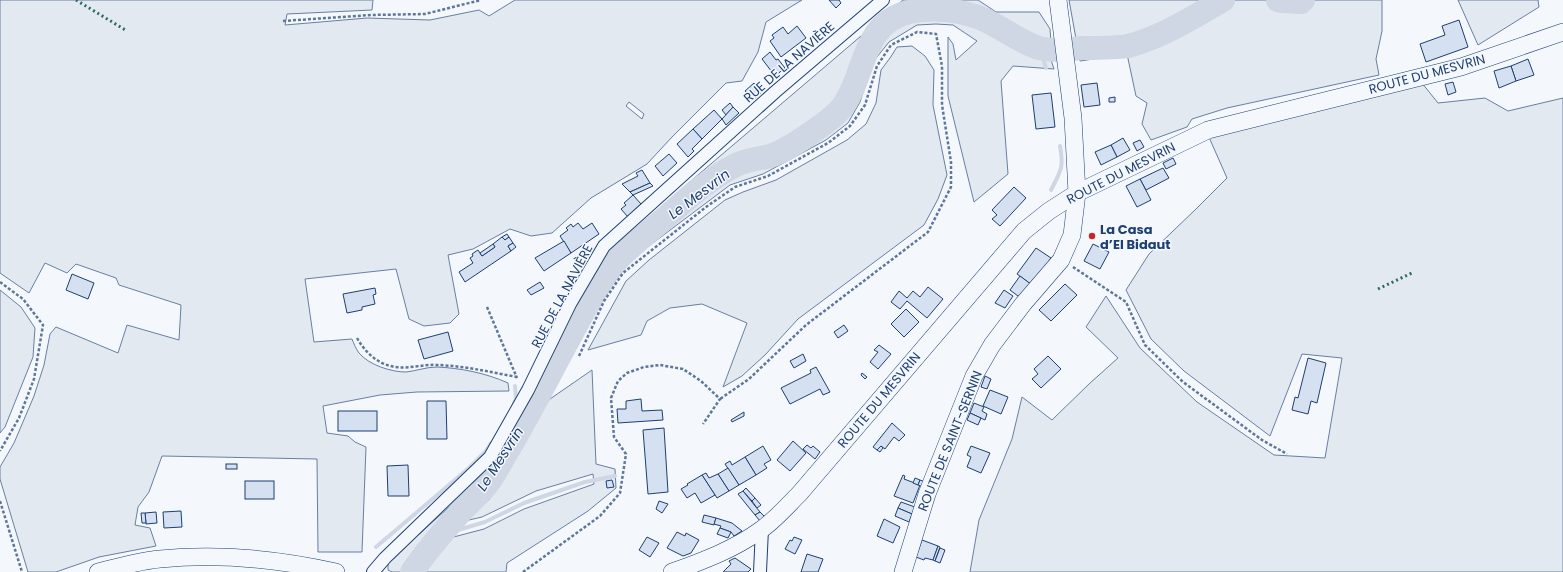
<svg xmlns="http://www.w3.org/2000/svg" width="1563" height="572" viewBox="0 0 1563 572" font-family="Poppins,sans-serif">
<style>
.green{fill:#e3e9f0;stroke:#687fa3;fill-rule:evenodd}
.lines{fill:none;stroke-linecap:round;stroke-linejoin:round}
.stream{stroke:#cfd7e4;stroke-width:4}
.river{stroke:#cfd7e4;stroke-width:24}
.building{fill:#d5e0f0;stroke:#1d3f73}
.street-casing{stroke:#1d3f73;stroke-width:14}
.secondary-casing{stroke:#1d3f73;stroke-width:18}
.path{stroke:#5e769c;stroke-width:2.5;stroke-dasharray:3 2;stroke-linecap:butt}
.street{stroke:#f4f7fb;stroke-width:12}
.secondary{stroke:#f4f7fb;stroke-width:17}
.hedge{stroke:#2c6c60;stroke-width:3;stroke-dasharray:2 3;stroke-linecap:butt}
.poi-dot{fill:#c62828;stroke:#f4f7fb;stroke-width:1.5}
.labels{text-anchor:middle;dominant-baseline:central;stroke-width:3;stroke-linejoin:round;paint-order:stroke}
.street-label{font-size:13px;fill:#1d3f73;stroke:#f4f7fb}
.poi-label{font-size:13px;font-weight:bold;fill:#1d3f73;stroke:#f4f7fb;text-anchor:start}
.water-label{font-size:14px;font-style:italic;fill:#1d3f73;stroke:#f4f7fb}
</style>
<rect width="100%" height="100%" fill="#f4f7fb"/>
<g class="green">
<path d="M0,0h373l-1,10 -85,4 -2,11 82,-7 63,2 49,-10 10,6 26,-16h287l-36,22 -8,30 -16,29 -16,2 -54,54 -25,27 -56,34 -39,35 -21,3 -21,-7 -37,20 -25,6 11,59 -9,9 -26,3 -15,-7 -13,-50 -91,10 9,63 38,-3c2,5 4,10 7,14 10,12 32,19 47,19 10,-1 20,-5 31,-5 23,1 49,6 71,16l1,8 -92,1 -37,3 -57,11 4,27 21,3 7,6 11,5 -4,105h-44l-1,-93 -155,-3 -13,36 -11,15 -3,18 15,3 6,18 -57,11 -43,15h-28l-28,-93v-12l14,-24 20,-47 10,-31 6,-31 6,-7 62,26 9,-28 52,15 2,-35 -62,-20 -3,-7 -40,-14 -9,9 -22,-10 -16,30 -29,-20zM629,102l15,12 -2,5 -16,-13z"/>
<polygon points="903,0 978,0 996,12 1039,12 1050,29 1051,43 1005,25 996,12 933,3 896,6"/>
<polygon points="1069,0 1382,0 1382,31 1376,59 1379,75 1227,108 1192,119 1187,127 1151,140 1142,124 1147,103 1136,96 1127,54 1080,61"/>
<polygon points="1458,0 1538,0 1539,7 1478,45"/>
<polygon points="916,16 958,19 983,27 1008,42 1050,57 1054,69 1013,66 1001,81 1008,174 974,202 948,96 948,37 953,44 956,60 977,41 953,25 936,24 917,25 889,42 873,62 860,102 848,123 826,140 763,174 730,185 629,261 632,254 697,199 744,167 768,163 785,154 830,123 845,108 860,81 871,51 899,21"/>
<polygon points="861,36 859,49 846,86 834,108 799,135 776,149 761,152 734,161 683,196 685,186"/>
<polygon points="912,46 925,56 934,70 933,105 947,175 938,199 924,225 798,319 765,355 742,376 723,387 747,323 702,304 670,308 647,321 641,335 588,350 626,281 649,260 725,200 743,192 776,180 847,140 866,124 876,103 881,70 890,58 897,47"/>
<polygon points="1422,83 1438,103 1485,98 1508,111 1563,98 1563,572 970,572 979,520 1012,439 1022,397 1052,420 1089,384 1118,358 1086,327 1106,296 1140,348 1197,402 1274,455 1325,458 1342,358 1302,354 1270,436 1184,371 1151,339 1126,290 1149,254 1196,209 1227,178 1208,135"/>
<polygon points="0,290 21,307 35,328 33,357 5,427 0,433"/>
<polygon points="592,370 596,464 615,469 616,488 588,511 507,563 506,572 419,572 446,539 484,529 524,509 594,484 593,474 536,491 482,517 456,523 489,500 517,455 536,415 550,399"/>
<polygon points="487,473 407,566 404,572 392,572 388,570 388,562"/>
</g>
<g class="lines">
<g class="stream">
<polyline points="1040,48 1046,68"/>
<path d="M1051,190c10,-20 13,-22 9,-44"/>
<polyline points="514,403 516,399 515,386"/>
<polyline points="441,535 485,522 524,503 585,482 615,476"/>
<polyline points="376,547 469,468 486,451 491,443"/>
</g>
<g class="river">
<polyline points="1278,0 1282,1 1301,2 1303,0"/>
<path d="M412,572c13,-19 29,-38 45,-56 8,-10 19,-18 27,-28 8,-9 15,-22 21,-33 26,-43 48,-88 72,-131 12,-23 25,-47 42,-66 14,-14 31,-27 46,-40 22,-19 45,-40 71,-53 12,-6 25,-6 37,-10 16,-6 53,-31 65,-43 29,-31 20,-88 71,-100 23,-5 54,-2 76,8 19,9 35,22 54,28 15,4 29,1 44,0 13,0 33,0 45,-2 32,-8 66,-29 95,-46"/>
</g>
</g>
<g class="building">
<polygon points="829,0 839,0 841,3 836,8"/>
<polygon points="1459,20 1468,47 1426,62 1420,44 1445,35 1442,26"/>
<polygon points="797,26 806,38 781,57 770,41 774,38 772,35 783,27 788,34"/>
<polygon points="770,52 776,60 778,59 785,68 775,76 762,59"/>
<polygon points="1528,59 1534,75 1516,81 1511,66"/>
<polygon points="1511,66 1516,81 1499,88 1494,71"/>
<polygon points="1453,82 1456,92 1448,95 1445,84"/>
<polygon points="754,83 762,92 753,100 745,91"/>
<polygon points="1097,83 1100,105 1084,107 1081,85"/>
<polygon points="1051,93 1055,127 1036,129 1032,95"/>
<polygon points="1115,97 1115,102 1109,102 1109,98"/>
<polygon points="730,103 733,107 726,115 722,110"/>
<polygon points="733,107 739,113 726,125 722,119"/>
<polygon points="714,110 722,119 702,139 693,129"/>
<polygon points="693,129 702,139 692,149 694,151 688,157 677,144"/>
<polygon points="1123,138 1130,150 1117,157 1111,145"/>
<polygon points="1140,140 1144,147 1137,151 1133,143"/>
<polygon points="1111,145 1117,157 1101,165 1095,152"/>
<polygon points="669,154 677,163 663,176 655,166"/>
<polygon points="1173,158 1176,164 1166,169 1163,163"/>
<polygon points="1163,168 1169,178 1146,190 1140,179"/>
<polygon points="642,170 650,183 630,192 622,184 638,176 636,173"/>
<polygon points="1140,179 1151,200 1137,207 1126,186"/>
<polygon points="650,183 653,186 633,195 630,192"/>
<polygon points="1014,187 1026,198 1000,226 992,219 997,215 992,210"/>
<polygon points="633,195 641,204 628,217 621,209 626,205 624,203"/>
<polygon points="578,223 583,229 592,223 599,234 571,253 560,236 568,230 566,228 571,224 573,227"/>
<polygon points="507,234 509,237 505,240 502,237"/>
<polygon points="502,237 505,240 509,237 513,243 508,246 511,251 465,282 459,272 473,263 470,258 473,256 472,254 478,250 482,256 495,247 493,244"/>
<polygon points="564,241 571,253 544,271 535,258"/>
<polygon points="513,243 516,247 511,251 508,246"/>
<polygon points="493,244 495,247 482,256 480,253"/>
<polygon points="1093,244 1109,252 1100,269 1084,261"/>
<polygon points="1036,248 1051,258 1032,285 1017,274"/>
<polygon points="72,274 94,283 88,299 66,290"/>
<polygon points="1020,276 1032,285 1022,299 1010,290"/>
<polygon points="540,282 544,288 531,295 527,290"/>
<polygon points="1065,284 1077,295 1051,321 1039,310"/>
<polygon points="928,287 943,299 927,318 907,301 900,309 891,302 899,291 907,298 913,291 920,297"/>
<polygon points="375,288 376,294 373,295 375,304 362,307 362,310 347,313 343,294"/>
<polygon points="1004,290 1013,296 1005,308 995,303"/>
<polygon points="906,309 919,322 904,337 891,324"/>
<polygon points="844,325 848,331 838,338 834,332"/>
<polygon points="448,332 453,351 424,359 418,340"/>
<polygon points="879,345 891,354 878,369 870,362 878,352 874,350"/>
<polygon points="803,354 806,361 794,368 790,361"/>
<polygon points="1048,356 1061,369 1041,388 1032,379 1038,374 1034,369"/>
<polygon points="1308,358 1326,363 1317,403 1311,401 1308,414 1292,410 1295,397 1298,398"/>
<polygon points="816,367 830,392 823,395 820,389 790,404 781,388 811,373 810,370"/>
<polygon points="862,373 867,377 865,379 861,375"/>
<polygon points="985,376 991,379 987,389 981,387"/>
<polygon points="990,390 1008,397 1001,414 983,406"/>
<polygon points="641,399 642,411 662,410 663,420 618,423 617,409 626,409 626,401"/>
<polygon points="427,401 446,401 447,439 427,439"/>
<polygon points="974,403 984,407 982,411 987,414 985,420 970,413"/>
<rect x="338" y="411" width="39" height="20"/>
<polygon points="744,412 744,416 732,422 731,420"/>
<polygon points="970,413 981,418 978,425 967,420"/>
<polygon points="892,423 905,435 899,441 894,437 885,449 881,446 877,450 873,447"/>
<polygon points="664,428 668,492 648,494 643,430"/>
<polygon points="793,441 806,453 790,471 777,460"/>
<polygon points="807,445 811,448 813,446 820,452 815,459 803,449"/>
<polygon points="763,446 771,460 764,464 767,468 756,475 745,457"/>
<polygon points="881,446 883,448 880,452 877,450"/>
<polygon points="971,446 990,453 981,473 967,467 971,457 967,455"/>
<polygon points="745,457 756,475 739,485 725,464 730,461 732,465"/>
<rect x="226" y="464" width="11" height="5"/>
<polygon points="408,465 409,496 388,496 387,466"/>
<polygon points="728,468 739,485 729,491 718,474"/>
<polygon points="706,473 709,478 718,474 729,491 717,498 702,475"/>
<polygon points="702,475 715,495 701,503 695,493 687,498 681,489 688,485 687,484"/>
<polygon points="903,475 905,476 904,479 920,485 913,503 894,496"/>
<polygon points="915,478 920,480 918,485 913,483"/>
<polygon points="612,480 614,487 607,488 606,481"/>
<polygon points="920,480 925,482 923,487 918,485"/>
<rect x="245" y="481" width="29" height="18"/>
<polygon points="746,488 755,498 752,501 743,491"/>
<polygon points="743,491 760,512 755,515 738,494"/>
<polygon points="755,498 761,505 757,508 752,501"/>
<polygon points="659,501 668,504 662,513 656,509"/>
<polygon points="901,502 915,507 912,514 898,508"/>
<polygon points="898,508 912,514 909,522 895,516"/>
<polygon points="181,511 182,527 164,528 163,512"/>
<polygon points="156,512 157,523 146,524 145,513"/>
<polygon points="760,512 765,517 760,521 755,515"/>
<polygon points="141,513 145,513 146,523 142,523"/>
<polygon points="704,515 716,518 714,525 702,522"/>
<polygon points="716,518 732,523 742,531 734,536 731,532 720,528 721,526 714,524"/>
<polygon points="884,519 900,527 893,543 877,536"/>
<polygon points="720,528 731,532 728,538 717,534"/>
<polygon points="677,532 685,536 686,533 699,540 691,553 683,556 667,548"/>
<polygon points="647,537 659,543 650,557 639,550"/>
<polygon points="794,537 802,540 795,554 785,549 790,540 792,541"/>
<polygon points="922,540 938,546 933,560 925,558 924,560 916,557"/>
<polygon points="938,546 940,547 935,561 933,560"/>
<polygon points="940,548 945,550 940,563 935,561"/>
<polygon points="807,554 823,559 818,572 801,572"/>
<polygon points="735,558 751,569 748,572 723,572 731,564 729,561"/>
</g>
<g class="lines">
<defs>
<g id="street">
<polyline points="373,572 385,558 490,457 528,390 570,304 604,246 775,92 883,0"/>
<polyline points="760,572 762,529"/>
</g>
<g id="secondary">
<path d="M98,572c20,-5 41,-11 62,-13 60,-6 118,0 176,13"/>
<path d="M672,572c31,-11 63,-23 90,-43 14,-10 26,-24 38,-36l224,-262 25,-20 28,-18 131,-63 253,-63 102,-35"/>
<polyline points="903,572 927,494 974,376 992,345 1023,304 1061,260 1072,235 1077,193 1073,118 1058,0"/>
</g>
</defs>
<use href="#street" class="street-casing"/>
<use href="#secondary" class="secondary-casing"/>
<g class="path">
<polyline points="283,21 371,15 425,14 481,0"/>
<polyline points="1073,267 1126,302 1145,345 1183,382 1262,440 1287,454"/>
<polyline points="0,282 23,299 43,325 34,379 19,418 0,451"/>
<polyline points="487,307 517,378"/>
<path d="M357,338c8,14 20,26 38,29 14,2 29,-3 43,-2 27,1 52,7 79,12"/>
<polyline points="579,356 604,301 623,273 706,207 735,187 768,176 828,143 850,126 865,105 877,66 891,45 917,32 936,34 942,66 942,105 951,162 951,187 928,232 806,325 749,379 720,399"/>
<polyline points="0,501 22,572"/>
<polyline points="523,572 600,516 620,493 626,454 614,437 611,398 618,381 627,373 644,367 660,365 683,369 701,381 720,399 703,424"/>
</g>
<use href="#street" class="street"/>
<use href="#secondary" class="secondary"/>
<g class="hedge">
<polyline points="76,0 127,31"/>
<polyline points="1378,289 1414,272"/>
</g>
</g>
<circle class="poi-dot" cx="1092" cy="236" r="4"/>
<g class="labels">
<g class="street-label">
<text transform="translate(789 62) rotate(-41)">RUE DE LA NAVIÈRE</text>
<text transform="translate(1427 74) rotate(-15)">ROUTE DU MESVRIN</text>
<text transform="translate(1121 173) rotate(-27)">ROUTE DU MESVRIN</text>
<text transform="translate(562 296) rotate(-62)">RUE DE LA NAVIÈRE</text>
<text transform="translate(879 400) rotate(-50)">ROUTE DU MESVRIN</text>
<text transform="translate(950 441) rotate(-68)">ROUTE DE SAINT-SERNIN</text>
</g>
<g class="poi-label">
<text x="1100" y="229">La Casa<tspan x="1100" dy="15">d’El Bidaut</tspan></text>
</g>
<g class="water-label">
<text transform="translate(699 194) rotate(-37)">Le Mesvrin</text>
<text transform="translate(500 459) rotate(-57)">Le Mesvrin</text>
</g>
</g>
</svg>
